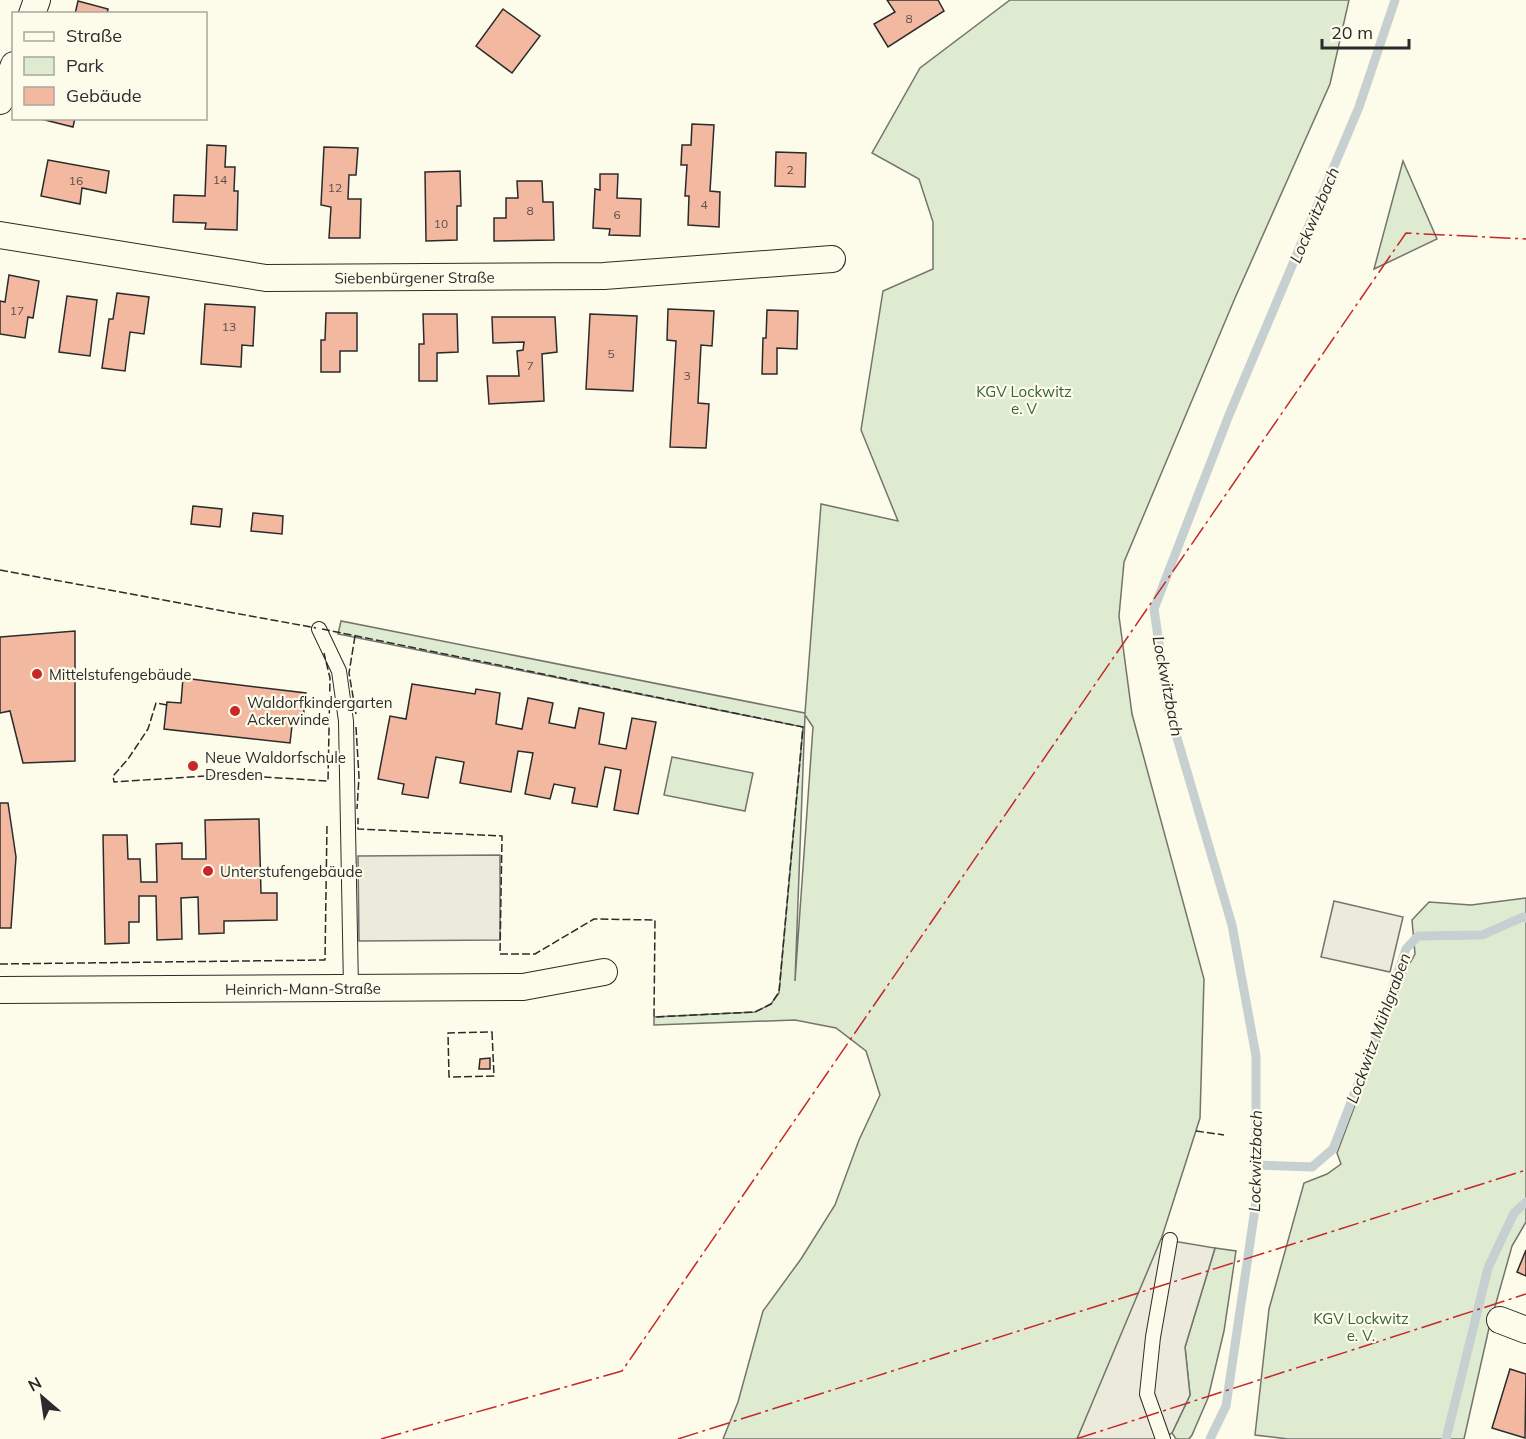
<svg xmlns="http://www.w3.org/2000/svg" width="1526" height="1439" viewBox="0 0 1526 1439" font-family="Mulish,sans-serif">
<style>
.green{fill:#deebd1;stroke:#74746e;stroke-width:1.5;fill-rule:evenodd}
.parking{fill:#eceadb;stroke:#74746e;stroke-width:1.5}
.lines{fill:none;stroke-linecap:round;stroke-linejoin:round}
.stream{stroke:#c7d0d0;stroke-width:9}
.building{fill:#f2b8a0;stroke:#2b2b2b;stroke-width:1.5}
.service-casing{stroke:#2b2b2b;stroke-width:16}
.minor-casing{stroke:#2b2b2b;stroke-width:28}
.service{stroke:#fdfbea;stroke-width:14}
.minor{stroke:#fdfbea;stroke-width:26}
.fence{stroke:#2b2b2b;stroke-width:1.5;stroke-dasharray:8 3;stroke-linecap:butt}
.power{stroke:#c62828;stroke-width:1.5;stroke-dasharray:21 4.5 3 4.5;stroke-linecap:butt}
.poi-dot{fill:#c62828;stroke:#fdfbea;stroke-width:2}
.labels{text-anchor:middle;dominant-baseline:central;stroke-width:4.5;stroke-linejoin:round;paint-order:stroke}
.number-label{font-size:12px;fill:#5d4e48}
.street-label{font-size:15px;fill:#2b2b2b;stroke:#fdfbea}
.park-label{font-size:15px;fill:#34623c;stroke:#fdfbea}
.poi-label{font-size:15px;fill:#2b2b2b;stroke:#fdfbea;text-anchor:start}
.water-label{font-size:16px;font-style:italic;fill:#2b2b2b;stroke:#fdfbea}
</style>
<rect width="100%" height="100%" fill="#fdfbea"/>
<g class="green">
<path d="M1010,0h339l-19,84 -95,214 -111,264 -5,54 13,98 72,265 -4,139 -58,181 -65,140h-354l15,-37 25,-91 38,-52 34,-54 24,-65 21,-45 -14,-44 -30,-23 -41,-8 -141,5v-8l101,-5 16,-8 8,-11 24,-266 -465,-93 3,-13 464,92 16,-209 77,17 -37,-91 22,-139 50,-22v-47l-14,-43 -47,-26 48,-85zM805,715l8,12 -18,254z"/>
<polygon points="1403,161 1437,239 1374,269"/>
<polygon points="672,757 753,773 745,811 664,795"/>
<polygon points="1526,898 1526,1222 1512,1246 1489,1328 1464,1439 1288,1439 1255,1435 1269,1309 1304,1183 1327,1174 1341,1164 1337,1153 1405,972 1415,954 1412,920 1429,902 1471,905"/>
<polygon points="1215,1248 1236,1251 1224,1331 1208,1398 1192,1435 1189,1439 1176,1439 1172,1433 1190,1395 1185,1347"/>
</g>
<g class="parking">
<polygon points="500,855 500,940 359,941 358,856"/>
<polygon points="1334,901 1403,917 1390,972 1321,957"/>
<polygon points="1161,1239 1215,1248 1185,1347 1190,1395 1172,1433 1162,1439 1077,1439"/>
</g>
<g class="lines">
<g class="stream">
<polyline points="1256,1165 1312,1167 1333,1149 1373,1045 1406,949 1418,936 1482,935 1523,917 1526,918"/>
<polyline points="1210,1439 1226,1406 1256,1202 1256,1056 1232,925 1168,707 1154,609 1229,415 1359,107 1395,0"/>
<polyline points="1446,1439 1488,1268 1514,1213 1526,1202"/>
</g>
</g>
<g class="building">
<polygon points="887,0 938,0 944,11 888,47 874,24 895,12"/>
<polygon points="78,1 108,9 107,14 75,14"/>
<polygon points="503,9 540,36 512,73 476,46"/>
<polygon points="37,118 75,118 73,127"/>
<polygon points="692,124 714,125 710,191 720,192 719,227 688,225 689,196 685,196 687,165 681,165 682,145 691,145"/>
<polygon points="207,145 226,146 225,167 235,167 234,191 238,191 237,230 205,229 206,223 173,222 174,195 205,196"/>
<polygon points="324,147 358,148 356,175 349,175 348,199 361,199 360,238 329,238 331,207 321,205"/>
<polygon points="776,152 806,153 805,187 775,186"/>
<polygon points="48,160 109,171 106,193 82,188 80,204 41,196"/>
<polygon points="460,171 461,206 457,206 457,240 426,241 425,172"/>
<polygon points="600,174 618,174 617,198 641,199 640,236 609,235 610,229 593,228 595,189 600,190"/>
<polygon points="517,181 542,181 543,202 553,202 554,240 494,241 494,218 506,218 506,198 518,198"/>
<polygon points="9,275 39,281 33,318 28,317 25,338 0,334 0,301 5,302"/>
<polygon points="117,293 149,297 144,334 130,332 125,371 102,368 109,319 113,319"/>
<polygon points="67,296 97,300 90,356 59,352"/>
<polygon points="205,304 255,307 253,346 242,345 241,367 201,364"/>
<polygon points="668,309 714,311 712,346 701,345 698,403 709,404 706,448 670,447 676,341 667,340"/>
<polygon points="767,310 798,311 797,349 777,348 777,374 762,374 763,338 766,338"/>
<polygon points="326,313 357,313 357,351 340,351 340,372 321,372 321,340 325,340"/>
<polygon points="423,314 457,314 458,352 437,353 437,381 419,381 419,344 424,344"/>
<polygon points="590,314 637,316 633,391 586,389"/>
<polygon points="492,317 555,317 557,352 542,354 544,401 489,404 487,376 519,376 517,351 523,350 524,342 493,343"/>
<polygon points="193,506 222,509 220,527 191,524"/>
<polygon points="253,513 283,516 282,534 251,531"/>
<polygon points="75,631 75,761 23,763 10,711 0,713 0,637"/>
<polygon points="183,678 306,693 303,719 293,717 290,743 164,729 167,702 181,703"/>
<polygon points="412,684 475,694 476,689 500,693 496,724 522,729 528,698 553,703 549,723 575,728 579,708 604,713 599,744 626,749 632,718 656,722 638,814 614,810 621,770 605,767 597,807 572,803 575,788 554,784 550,799 525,794 533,753 518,751 511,792 460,783 464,762 436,757 428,798 402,794 404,784 378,779 390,716 406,719"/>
<polygon points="0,803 8,803 16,857 11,928 0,928"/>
<polygon points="259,819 261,893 277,893 277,920 224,921 224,933 199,934 198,897 181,898 182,939 157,940 156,896 139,896 139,922 129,922 129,943 105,944 103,835 127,835 128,859 140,859 141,882 157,882 156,844 182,843 182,859 206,859 205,820"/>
<polygon points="490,1058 490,1069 479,1069 480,1059"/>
<polygon points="1526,1250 1526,1276 1517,1272"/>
<polygon points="1510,1369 1526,1374 1525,1438 1492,1428"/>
</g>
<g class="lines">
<defs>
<g id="service">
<polyline points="319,629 339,671 346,721 351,988"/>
<polyline points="1163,1439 1147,1394 1153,1337 1170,1240"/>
</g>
<g id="minor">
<polyline points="32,14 37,0"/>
<polyline points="0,101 14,65"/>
<path id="s1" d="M0,235l266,43 338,-2 228,-17"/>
<path id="s2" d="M0,990l523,-3 81,-15"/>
<polyline points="1500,1320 1526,1330"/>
</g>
</defs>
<use href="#service" class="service-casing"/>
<use href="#minor" class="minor-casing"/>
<use href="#service" class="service"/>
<use href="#minor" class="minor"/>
<g class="fence">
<polyline points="0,570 316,628"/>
<polyline points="322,629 803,727 779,992 771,1004 755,1012 654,1017 655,920 594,919 535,954 500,954 502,836 358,829 358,818"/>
<polyline points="355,636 349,673 356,714"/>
<polyline points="167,705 156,703 148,729 128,759 113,776 114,782 206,776 248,776 328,781 330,678 324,653"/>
<polyline points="356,727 359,777 357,809"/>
<polyline points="0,964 325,960 327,824"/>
<polygon points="492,1032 494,1076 449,1077 448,1033"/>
<polyline points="1196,1131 1224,1135"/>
</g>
<g class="power">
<polyline points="381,1439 622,1371 1406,233 1526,239"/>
<polyline points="678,1439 1526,1170"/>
<polyline points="1076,1439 1526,1294"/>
</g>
</g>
<g class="poi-dot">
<circle cx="37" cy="674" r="6"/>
<circle cx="235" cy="711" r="6"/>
<circle cx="193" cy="766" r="6"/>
<circle cx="208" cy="871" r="6"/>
</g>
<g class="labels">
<g class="number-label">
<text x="909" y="18">8</text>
<text x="790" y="169">2</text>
<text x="220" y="179">14</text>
<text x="76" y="180">16</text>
<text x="335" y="187">12</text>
<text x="704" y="204">4</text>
<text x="530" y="210">8</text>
<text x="617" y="214">6</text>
<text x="441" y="223">10</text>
<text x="17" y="310">17</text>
<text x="229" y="326">13</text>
<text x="611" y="353">5</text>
<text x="530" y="365">7</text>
<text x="687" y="375">3</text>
</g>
<g class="street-label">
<text stroke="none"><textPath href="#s1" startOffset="418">Siebenbürgener Straße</textPath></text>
<text stroke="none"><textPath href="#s2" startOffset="303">Heinrich-Mann-Straße</textPath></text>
</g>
<g class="park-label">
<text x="1024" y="391">KGV Lockwitz<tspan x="1024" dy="17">e. V</tspan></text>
<text x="1361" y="1318">KGV Lockwitz<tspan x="1361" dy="17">e. V.</tspan></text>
</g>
<g class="poi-label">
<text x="49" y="674">Mittelstufengebäude</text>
<text x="247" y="702">Waldorfkindergarten<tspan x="247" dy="17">Ackerwinde</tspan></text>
<text x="205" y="757">Neue Waldorfschule<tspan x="205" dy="17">Dresden</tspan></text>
<text x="220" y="871">Unterstufengebäude</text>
</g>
<g class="water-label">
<text transform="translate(1314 215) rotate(-67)">Lockwitzbach</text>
<text transform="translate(1168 686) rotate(79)">Lockwitzbach</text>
<text transform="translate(1378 1028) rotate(-70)">Lockwitz Mühlgraben</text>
<text transform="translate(1255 1161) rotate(-89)">Lockwitzbach</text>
</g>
</g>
<rect x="12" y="12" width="195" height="108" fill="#fdfbea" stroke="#a9a89e" stroke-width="1.5"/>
<rect x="24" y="32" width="30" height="9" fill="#fdfbea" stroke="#a9a89e" stroke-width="1.5"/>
<text x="66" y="42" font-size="18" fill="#2b2b2b">Straße</text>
<rect x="24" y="57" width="30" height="18" fill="#deebd1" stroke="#a9a89e" stroke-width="1.5"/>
<text x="66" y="72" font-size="18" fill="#2b2b2b">Park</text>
<rect x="24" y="87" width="30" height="18" fill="#f2b8a0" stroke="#a9a89e" stroke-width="1.5"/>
<text x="66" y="102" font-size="18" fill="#2b2b2b">Gebäude</text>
<g transform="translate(42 1397) rotate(331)" stroke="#fdfbea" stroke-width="4.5" paint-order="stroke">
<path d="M0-4.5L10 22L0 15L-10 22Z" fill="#2b2b2b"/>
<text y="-9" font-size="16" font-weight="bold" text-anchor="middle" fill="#2b2b2b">N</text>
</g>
<path d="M1322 39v9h87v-9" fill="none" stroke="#2b2b2b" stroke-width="3"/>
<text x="1331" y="39" font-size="18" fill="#2b2b2b" stroke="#fdfbea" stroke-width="4.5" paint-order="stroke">20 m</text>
</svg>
